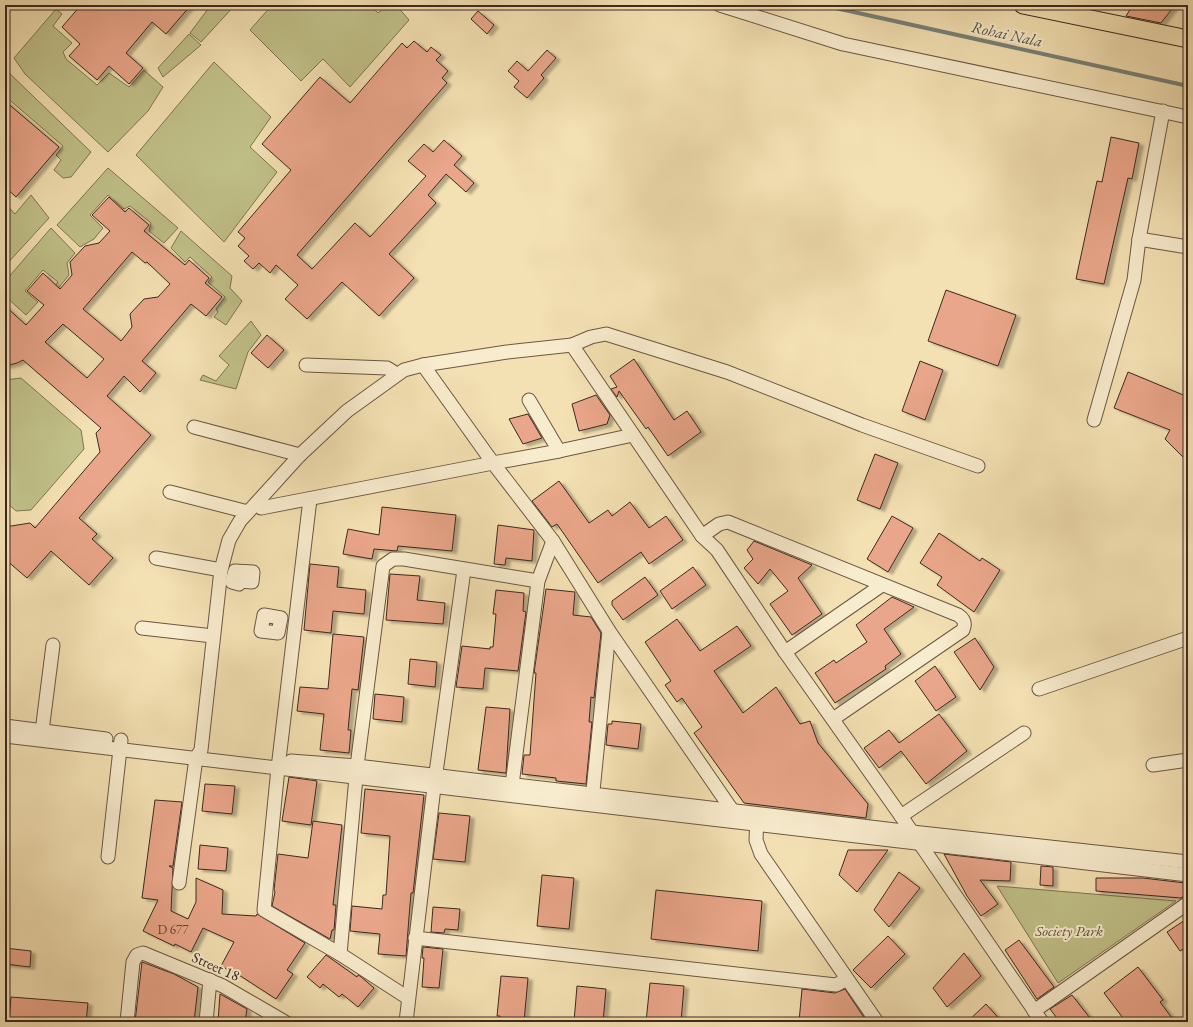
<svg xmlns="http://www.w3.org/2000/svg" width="1193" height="1027" viewBox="0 0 1193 1027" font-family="'EB Garamond',serif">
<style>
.green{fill:#c1c189;stroke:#7f7554}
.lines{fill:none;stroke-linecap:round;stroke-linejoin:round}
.stream{stroke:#778179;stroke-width:4}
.building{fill:#eaa68a;stroke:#3d291f;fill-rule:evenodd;filter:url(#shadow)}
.minor-casing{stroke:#6b5744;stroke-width:15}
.major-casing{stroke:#3d291f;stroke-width:19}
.minor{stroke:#f8ecce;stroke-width:13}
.major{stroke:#f4e1b3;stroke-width:17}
.labels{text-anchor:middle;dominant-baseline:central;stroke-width:4;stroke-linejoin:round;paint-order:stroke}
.number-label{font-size:13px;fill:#68483a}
.park-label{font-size:15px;font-style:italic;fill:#5e4f3a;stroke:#f8ecce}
.street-label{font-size:15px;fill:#3d291f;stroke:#f8ecce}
.water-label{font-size:16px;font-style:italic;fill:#554e44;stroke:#f8ecce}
</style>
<defs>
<filter id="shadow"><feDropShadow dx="4.5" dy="2.5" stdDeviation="1" flood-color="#0004"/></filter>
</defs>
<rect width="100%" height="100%" fill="#f4e1b3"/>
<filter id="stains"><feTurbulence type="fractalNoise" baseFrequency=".005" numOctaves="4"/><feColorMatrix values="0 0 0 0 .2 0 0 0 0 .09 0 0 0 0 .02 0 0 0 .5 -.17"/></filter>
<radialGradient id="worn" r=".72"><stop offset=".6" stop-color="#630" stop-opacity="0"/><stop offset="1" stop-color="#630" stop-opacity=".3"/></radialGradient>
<g class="green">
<polygon points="211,5 235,5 201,42 190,33"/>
<polygon points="272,5 370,5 378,13 388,5 396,5 409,20 350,87 323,59 301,81 250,30"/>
<polygon points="56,9 62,14 53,26 72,43 63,52 66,59 97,85 109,73 129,87 144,70 163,87 148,111 108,152 25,74 14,58"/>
<polygon points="189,34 201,45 163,77 158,68"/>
<polygon points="214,62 271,117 250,147 277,172 224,242 136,155"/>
<polygon points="5,69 91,152 71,177 63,178 54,170 61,160 56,155 63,146 5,96"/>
<polygon points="108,168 178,228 164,243 149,231 151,223 130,206 124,209 108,195 90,215 103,228 94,239 80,247 57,225"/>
<polygon points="31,195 49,218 5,266 5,203 15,214"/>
<polygon points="51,228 75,253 67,263 69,275 56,291 53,288 58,282 43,270 25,291 38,302 26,315 5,296 7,279"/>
<polygon points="181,231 232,276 230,288 242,301 226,325 214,317 218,312 216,309 225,297 208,282 212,277 190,257 185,262 171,248"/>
<polygon points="251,321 261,335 248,352 236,389 200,380 203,375 216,381 229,365 219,356"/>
<polygon points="21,378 81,430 84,449 31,510 16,511 5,501 5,380"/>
<polygon points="997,886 1176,901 1058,983"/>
</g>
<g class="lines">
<polyline class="stream" points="822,5 1188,86"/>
</g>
<g class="building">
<polygon points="81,5 191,5 166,34 152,22 126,53 143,68 129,84 109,66 97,80 69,56 80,44 62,27"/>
<polygon points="1133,5 1175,5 1161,23 1126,16"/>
<polygon points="478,11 494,25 487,34 471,19"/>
<polygon points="414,41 427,52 431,47 441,55 436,60 448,71 442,78 447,83 297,255 312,269 355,223 370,237 426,176 408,161 424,144 433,152 444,140 462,156 454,165 474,183 466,192 446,174 428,195 436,203 389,254 414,278 379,316 342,282 307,319 285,299 298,285 276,265 270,273 259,263 253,269 244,261 249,256 238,246 245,238 238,232 291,170 262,144 320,77 350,103 402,43 407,48"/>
<polygon points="547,50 556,58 541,75 544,78 527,98 514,87 519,81 508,71 517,61 528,71"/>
<polygon points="5,101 59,147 16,197 5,187"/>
<polygon points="1111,137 1139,143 1132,179 1128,178 1104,284 1076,279 1097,181 1102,182"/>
<path d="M109,197l16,15 4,-4 20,17 -5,6 41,34 4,-5 20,18 -4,5 17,14 -16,19 -15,-12 -49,57 14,12 -16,19 -16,-16 -17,20 44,39 -72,83 18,16 -5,5 21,19 -24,27 -38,-34 -24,27 -22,-19v-32l25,-4 5,5 65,-76 -4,-19 5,-5 -78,-68 -6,3 -12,3v-60l21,19 18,-20 -17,-14 16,-18 17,16 12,-14 -2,-13 15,-16 14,-3 11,-12 -18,-16zM132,252l13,11 2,-1 23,22 -12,13 -14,2 -14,15 2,13 -11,14 -38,-32zM63,324l41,35 -17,19 -42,-36z"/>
<polygon points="946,290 1016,315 998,366 928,341"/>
<polygon points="267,335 284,350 268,368 251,353"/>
<polygon points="634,359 674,420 687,411 701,432 668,456 648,427 646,429 619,391 617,397 611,389 617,387 610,376"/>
<polygon points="920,361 943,370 925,420 902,411"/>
<polygon points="1128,372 1188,397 1188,462 1165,439 1170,430 1114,408"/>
<polygon points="596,395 610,415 607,424 579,431 572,404"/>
<polygon points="528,414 542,438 523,444 509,419"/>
<polygon points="875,454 898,463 880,509 857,500"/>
<polygon points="559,481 589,523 608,510 612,516 630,502 649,528 666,516 683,540 649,564 641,552 598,583 557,524 552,527 532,501"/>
<polygon points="382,507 456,515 452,551 398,546 397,551 374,549 372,559 343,554 348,529 379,535"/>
<polygon points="892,516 913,528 888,572 867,559"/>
<polygon points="498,525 534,530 532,561 506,558 505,565 494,564"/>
<polygon points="939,533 980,561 982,558 1000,570 974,612 937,585 942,577 920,563"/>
<polygon points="754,541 812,565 798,578 822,614 792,635 770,604 788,591 770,569 758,584 744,568 753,559 747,550"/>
<polygon points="310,564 339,567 337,587 366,590 364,614 333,611 331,633 304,630"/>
<polygon points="693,567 706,585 672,609 660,591"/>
<polygon points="390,574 420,576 417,600 445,603 443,624 386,620"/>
<polygon points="645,577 658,595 623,620 612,605 612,601"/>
<polygon points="546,589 575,592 573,615 591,617 601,633 594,698 591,697 589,722 592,722 586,784 556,781 556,778 522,774 524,755 530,755 536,673 534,673"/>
<polygon points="496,590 524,593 523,611 526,612 518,671 485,668 483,689 456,687 462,646 490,649 490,647 493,647 496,614 493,614"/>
<polygon points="892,597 914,607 884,629 901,654 885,666 886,669 835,703 815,673 834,660 836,663 867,642 856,625"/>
<polygon points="677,619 700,651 737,626 751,646 714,671 743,713 776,687 800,724 810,721 818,743 868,804 866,818 744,803 694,733 702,727 682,698 677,702 665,685 671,681 645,642"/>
<polygon points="333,634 364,637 358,690 352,689 348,730 351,730 349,753 320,750 324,714 297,711 300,687 328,689"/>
<polygon points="975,638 994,667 980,690 954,652"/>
<polygon points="410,659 437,662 435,687 408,684"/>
<polygon points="935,666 956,697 936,711 915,681"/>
<polygon points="375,694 404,697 402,722 373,719"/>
<polygon points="486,707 510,709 506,773 478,770"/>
<polygon points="939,714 967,751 926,784 901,751 879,768 864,748 889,730 899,743"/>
<polygon points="612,721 641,724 638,749 606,745 608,724 612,724"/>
<polygon points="289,777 317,781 311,825 282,821"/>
<polygon points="205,784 235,786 232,814 202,811"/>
<polygon points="365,789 424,795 413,893 411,893 409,917 406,956 378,954 380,934 350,931 352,906 382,909 383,895 386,895 390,836 361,833"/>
<polygon points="155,800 182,802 173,866 169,866 173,868 171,911 188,919 196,902 196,878 223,890 222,914 256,916 257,914 305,943 287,970 293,974 276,999 239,975 221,966 234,942 203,928 191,952 175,944 174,946 143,931 158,900 142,898"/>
<polygon points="439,813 470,816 465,862 433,859"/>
<polygon points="313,821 342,825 333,905 336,905 334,930 332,930 330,939 272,906 275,892 274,890 278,854 308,858"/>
<polygon points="200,845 228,848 226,871 198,869"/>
<polygon points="848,850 888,850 857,892 839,875"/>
<polygon points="944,854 1011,862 1010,881 980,880 998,904 981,916 967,896"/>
<polygon points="1041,866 1053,867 1053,886 1040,885"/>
<polygon points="899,872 920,888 889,927 874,910"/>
<polygon points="542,875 574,878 569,929 537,926"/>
<polygon points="1096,878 1143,878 1185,883 1184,896 1181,898 1096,891"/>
<polygon points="656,890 762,901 758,951 651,939"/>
<polygon points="433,907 460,909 458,930 445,929 444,933 431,932"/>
<polygon points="1188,918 1188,946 1180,951 1167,932"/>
<polygon points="888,936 905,954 871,988 853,970"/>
<polygon points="1019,940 1054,987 1037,999 1005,950"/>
<polygon points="423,947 443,949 439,988 422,987 424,958 422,958"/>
<polygon points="5,948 31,951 30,967 5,964"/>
<polygon points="964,953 981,976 947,1007 933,988"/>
<polygon points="326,955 357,977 358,975 360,976 374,988 358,1007 342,994 339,997 323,984 320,988 307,977"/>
<polygon points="142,962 174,974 198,987 194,1022 135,1022"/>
<polygon points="1138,967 1163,1000 1160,1002 1175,1022 1126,1022 1104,993"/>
<polygon points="501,976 528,978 524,1022 499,1022 500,1016 497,1016"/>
<polygon points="650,983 684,986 681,1022 646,1022"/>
<polygon points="577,986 606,989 603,1022 574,1022"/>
<polygon points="802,989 835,993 845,989 867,1022 799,1022"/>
<polygon points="220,994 247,1009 245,1022 218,1022"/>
<polygon points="1072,995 1093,1022 1060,1022 1050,1009"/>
<polygon points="11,997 88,1003 86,1022 9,1022"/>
<polygon points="986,1004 1002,1022 967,1022"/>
</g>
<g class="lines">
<defs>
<g id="minor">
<polyline points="720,5 843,44 1188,117"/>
<polyline points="1139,239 1188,247"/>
<polyline points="572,345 702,536 717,550 785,652 901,816 1042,1022"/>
<polyline points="306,365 387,368 392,371 395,375"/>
<polyline points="423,365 493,463 553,541 609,631 732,810 732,814"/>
<polyline points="529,400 559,451"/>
<polyline points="1094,420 1134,280 1139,239 1163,111"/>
<polyline points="194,427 300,455"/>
<polyline points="170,492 248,512"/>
<polyline points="310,499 278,768 264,910 340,954 408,998"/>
<polyline points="257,503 261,508 493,463 559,451 633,435"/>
<path d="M702,536l17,-12 9,-2 230,93c6,4 8,8 5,15l-130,89"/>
<polyline points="156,558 221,570"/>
<polygon points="235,571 253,572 252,582 240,581 239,584 232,582"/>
<polygon points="264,615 281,618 278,633 261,631"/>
<polyline points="142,628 213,636"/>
<polyline points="785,652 882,585"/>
<polyline points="1039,689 1188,638"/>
<polyline points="5,726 106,739"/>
<polyline points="5,736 1188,875"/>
<polyline points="41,739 53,645"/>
<polyline points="291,761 357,766 912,832 1188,862"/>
<polyline points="1153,765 1188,760"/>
<polyline points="511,793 538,581 553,541"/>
<polyline points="592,801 609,631"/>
<polyline points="901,816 1024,733"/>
<polyline points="757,817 756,840 761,854 877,1022"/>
<polyline points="108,857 121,740"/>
<polyline points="179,883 196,758 201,750 221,570 229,540 240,521 300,455 347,411 404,370 423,365 507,352 572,345 591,337 606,334 727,372 862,425 978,466"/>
<polyline points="415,938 836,985 847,979"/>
<polyline points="340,954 357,766 383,566 393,559 404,559 538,581"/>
<polyline points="1034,1011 1188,903"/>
<polyline points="127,1022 133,962 137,955 143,953 223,986 285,1022"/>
<polyline points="206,1022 210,980"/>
<polyline points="406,1022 434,787 464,570"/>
</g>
<polyline id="major" points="1023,5 1188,39"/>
</defs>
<use href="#minor" class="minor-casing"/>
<use href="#major" class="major-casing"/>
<use href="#minor" class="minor"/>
<use href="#major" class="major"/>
</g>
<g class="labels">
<g class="number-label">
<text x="173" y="929">D 677</text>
</g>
<g class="park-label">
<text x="1069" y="930">Society Park</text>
</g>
<g class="street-label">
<text transform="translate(216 966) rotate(24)">Street 18</text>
</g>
<g class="water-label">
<text transform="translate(1007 34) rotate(12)">Rohai Nala</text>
</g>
</g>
<rect width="1193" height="1027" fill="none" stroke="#f4e1b3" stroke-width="20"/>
<rect x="6" y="6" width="1181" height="1015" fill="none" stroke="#3d291f" stroke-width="2"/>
<rect x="10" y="10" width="1173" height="1007" fill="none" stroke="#3d291f"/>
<rect width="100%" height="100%" filter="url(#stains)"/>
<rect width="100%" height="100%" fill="url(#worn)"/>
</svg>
